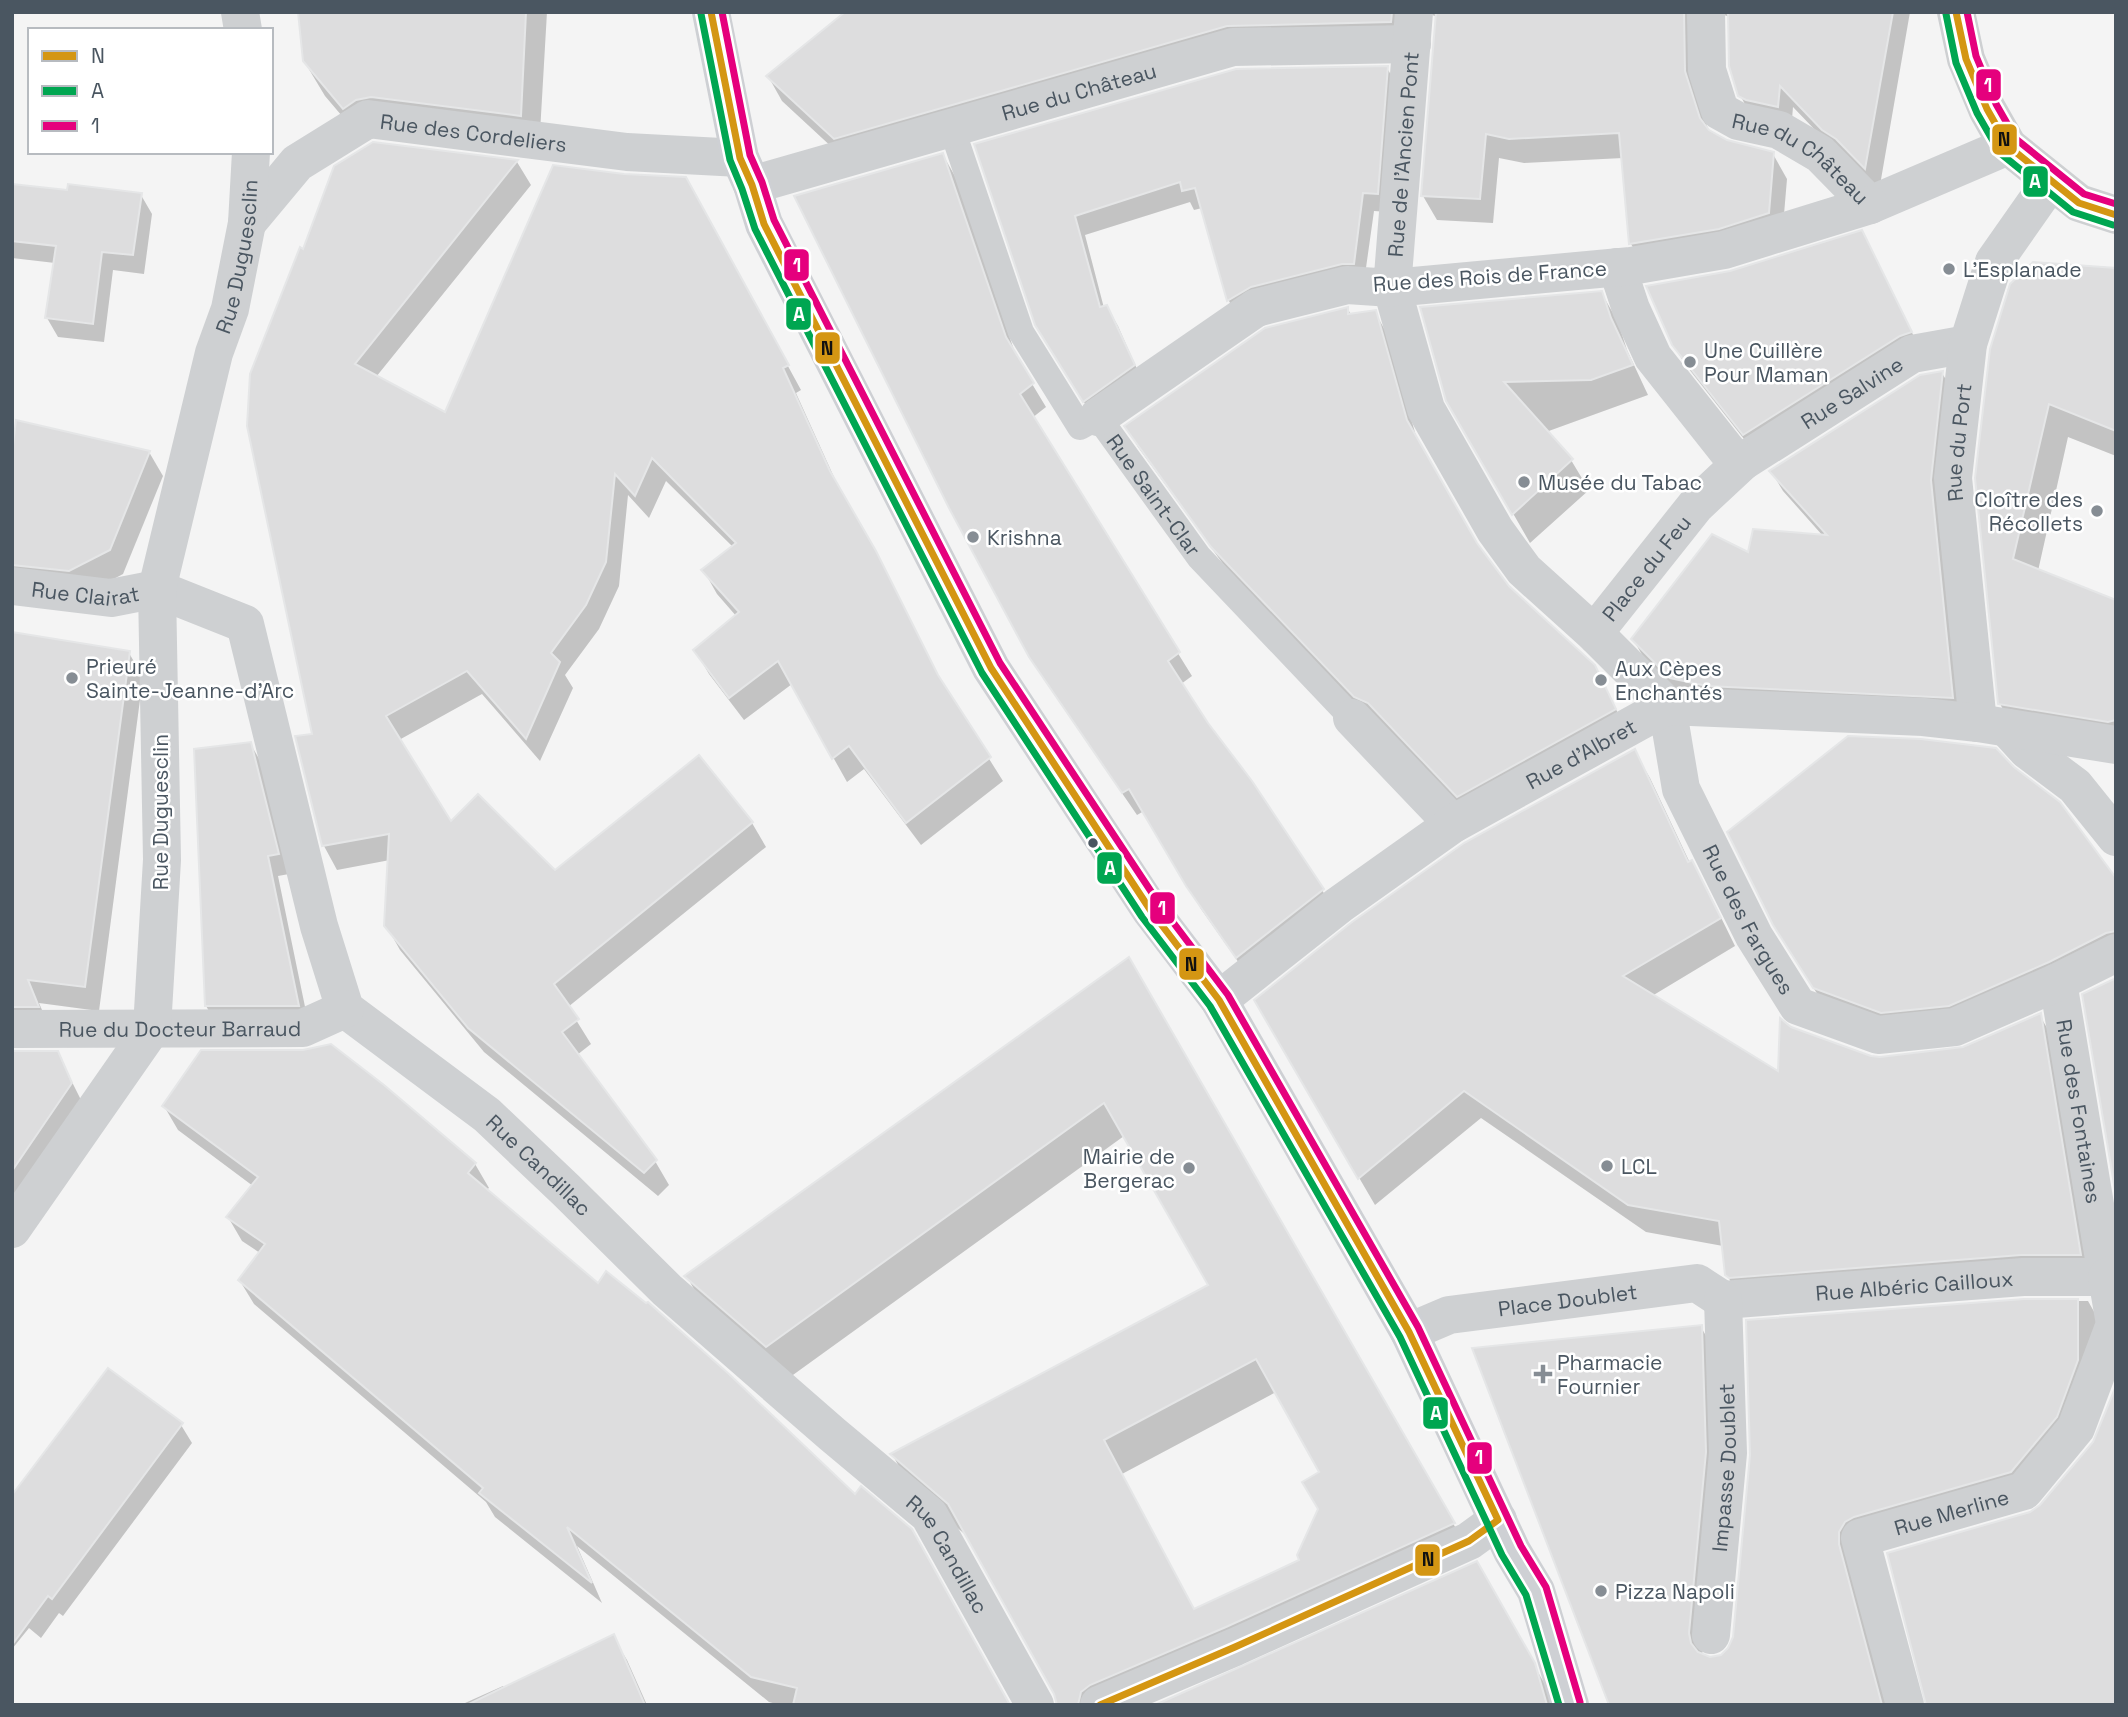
<svg xmlns="http://www.w3.org/2000/svg" width="2128" height="1717" viewBox="0 0 2128 1717" font-family="'Space Grotesk',sans-serif">
<style>
.shadow{fill:#0003;fill-rule:evenodd}
.building{fill:#ddddde;stroke:#e5e6e7;stroke-width:2;fill-rule:evenodd}
.lines{fill:none;stroke-linecap:round;stroke-linejoin:round}
.service{stroke:#ced0d2;stroke-width:26}
.pedestrian{stroke:#ced0d2;stroke-width:38}
.minor{stroke:#ced0d2;stroke-width:38}
.secondary{stroke:#ced0d4;stroke-width:38}
.bus-1-casing{stroke:#fff;stroke-width:12}
.bus-2-casing{stroke:#fff;stroke-width:12}
.bus-3-casing{stroke:#fff;stroke-width:12}
.bus-1{stroke:#d49613;stroke-width:7}
.bus-2{stroke:#00a651;stroke-width:7}
.bus-3{stroke:#e5007d;stroke-width:7}
.poi-dot{fill:#868d94;stroke:#fff;stroke-width:2.5}
.bus-dot{fill:#4a5661;stroke:#fff;stroke-width:2.5}
.labels{text-anchor:middle;dominant-baseline:central;stroke-width:5;stroke-linejoin:round;paint-order:stroke}
.street-label{font-size:21px;fill:#4a5661;stroke:#fff}
.poi-label{font-size:21px;fill:#4a5661;stroke:#fff;text-anchor:start}
.line-badge{stroke:#fff;stroke-width:2.5}
.badge-label{font-size:19px;text-anchor:middle;font-weight:bold;fill:#fff}
.pale-badge-label{font-size:19px;text-anchor:middle;font-weight:bold;fill:#111}
</style>
<rect width="100%" height="100%" fill="#f4f4f4"/>
<g class="shadow">
<polygon points="299,12 547,12 539,150 391,131 364,142 325,96 304,61"/>
<polygon points="847,12 1910,12 1879,191 1838,154 1793,107 1791,131 1754,121 1740,95 1730,17 1721,14 1698,97 1709,132 1727,142 1773,154 1787,179 1782,238 1645,268 1631,244 1623,158 1524,163 1499,158 1493,223 1437,220 1423,196 1437,17 1430,14 1410,24 1242,50 849,163 782,101 768,76"/>
<polygon points="1387,68 1398,87 1388,212 1374,211 1364,282 1239,320 1229,301 1202,208 1194,210 1190,202 1085,235 1104,308 1107,307 1118,326 1144,385 1095,420 1049,345 976,145"/>
<polygon points="373,144 517,162 531,185 376,377 446,414 699,203 801,390 796,393 843,497 945,689 1003,781 921,845 864,769 847,782 792,684 744,720 709,674 695,650 737,617 717,594 704,571 733,547 666,481 649,518 628,495 619,586 599,629 565,675 573,688 540,761 482,694 399,740 450,824 555,872 699,757 752,823 766,847 568,1007 591,1044 577,1055 655,1161 669,1185 658,1196 484,1052 400,950 386,925 390,860 337,870 324,846 297,738 314,735 304,252"/>
<polygon points="943,155 956,178 1017,359 1046,407 1032,418 1192,676 1181,684 1322,890 1336,913 1251,980 1201,909 1144,811 1137,815 1045,681 1030,656"/>
<polygon points="12,186 68,192 141,195 152,214 144,274 113,270 104,342 58,337 47,318 55,263 12,258"/>
<polygon points="1872,251 1921,351 1755,453 1685,364 1673,345"/>
<polygon points="2116,270 2116,456 2068,437 2038,571 2116,601 2116,754 2020,738 2000,704 1977,478"/>
<polygon points="1601,292 1618,322 1627,350 1648,395 1546,432 1571,460 1589,490 1530,543 1448,400"/>
<polygon points="1348,309 1351,315 1375,312 1387,334 1418,443 1475,543 1508,587 1594,666 1627,731 1471,817 1368,718 1226,568 1138,447 1126,426"/>
<polygon points="1942,373 1954,393 1964,718 1684,698 1645,660 1633,639 1823,536 1783,491 1771,471"/>
<polygon points="12,428 149,452 163,476 123,574 84,595 12,594"/>
<polygon points="129,653 143,677 99,1011 39,1003 51,1031 12,1037 12,947"/>
<polygon points="250,743 262,764 289,874 278,876 309,1026 218,1026 206,1006"/>
<polygon points="1634,751 1650,778 1690,863 1691,862 1707,889 1735,946 1652,996 1780,1074 1790,1028 1870,1057 1880,1059 1964,1049 2040,1016 2056,1043 2096,1282 1743,1303 1727,1275 1723,1246 1646,1232 1481,1118 1375,1205 1256,1001"/>
<polygon points="2116,882 2116,958 1963,1028 1828,1011 1789,949"/>
<path d="M1128,960l345,598 -331,147h-81l-93,-168 -57,-49 -19,-34 318,-168 -86,-150 -338,244 -80,-70 -19,-33zM1276,1392l45,80 -1,37 -19,52 -106,50 -73,-137z"/>
<polygon points="57,1052 85,1108 12,1214 12,1053"/>
<polygon points="164,1106 475,1164 489,1188 486,1190 1008,1705 780,1705 769,1702 577,1546 602,1603 495,1517 486,1502 254,1304 240,1281 260,1253 242,1241 228,1217 253,1186 178,1130"/>
<polygon points="2024,1301 2088,1301 2101,1324 2105,1346 2025,1495 1867,1540 1888,1705 1610,1705 1701,1327 1714,1350 1718,1477 1702,1656 1710,1659 1721,1656"/>
<polygon points="181,1425 192,1443 63,1616 59,1613 41,1638 29,1628 12,1649 12,1498"/>
<polygon points="1476,1564 1547,1688 1552,1705 1160,1705"/>
<polygon points="613,1637 627,1660 647,1705 466,1705 465,1703 503,1686 505,1689"/>
</g>
<g class="building">
<polygon points="298,12 526,12 521,116 371,97 356,100 343,109 303,61"/>
<polygon points="845,12 1392,12 1391,22 1227,26 834,139 766,76"/>
<polygon points="1436,12 1684,12 1685,71 1700,118 1709,130 1727,140 1774,152 1769,213 1719,229 1629,244 1619,133 1509,139 1486,134 1480,199 1421,196"/>
<polygon points="1728,12 1893,12 1865,169 1836,139 1822,130 1780,86 1778,107 1746,100 1738,96 1729,66"/>
<polygon points="1388,66 1378,194 1363,193 1354,264 1342,264 1251,287 1227,301 1195,188 1182,191 1180,182 1075,216 1100,307 1107,305 1135,365 1083,402 1035,325 974,144 1236,69"/>
<polygon points="373,142 518,160 355,364 445,412 553,165 624,174 686,177 789,365 783,368 830,471 876,551 938,675 991,757 906,823 849,746 832,759 778,661 729,698 693,650 739,612 701,570 736,543 652,458 635,496 615,474 606,562 586,605 551,653 560,662 526,739 467,671 386,716 451,821 478,794 555,870 699,755 753,822 554,984 579,1019 562,1032 657,1160 644,1173 468,1028 384,926 389,834 322,846 295,736 312,734 247,426 250,374 300,247 303,249 334,166"/>
<polygon points="943,153 1006,337 1034,383 1020,394 1180,652 1168,661 1208,723 1252,781 1324,889 1236,958 1186,886 1129,789 1122,793 1029,657 949,508 794,196"/>
<polygon points="12,184 67,190 68,184 142,193 133,255 102,252 93,324 45,318 56,246 12,241"/>
<polygon points="1862,230 1912,332 1900,336 1743,435 1672,345 1646,286 1730,271"/>
<polygon points="2033,262 2116,268 2116,431 2049,404 2013,559 2116,600 2116,720 2108,722 1998,704 1975,478 1990,349 2010,284"/>
<polygon points="1602,291 1611,318 1633,365 1591,380 1504,382 1573,459 1512,515 1446,401 1420,307"/>
<polygon points="1348,307 1348,314 1376,310 1407,420 1477,543 1509,586 1595,665 1616,709 1457,797 1368,703 1354,697 1211,547 1124,426 1265,328"/>
<polygon points="1943,371 1931,480 1953,698 1707,686 1670,678 1631,639 1712,534 1748,552 1753,529 1827,535 1769,471 1920,375"/>
<polygon points="16,420 150,451 110,550 69,571 12,565 12,454"/>
<polygon points="12,632 130,651 85,987 28,980 39,1007 12,1007"/>
<polygon points="1848,736 1921,739 1996,748 2014,767 2060,802 2116,878 2116,931 2106,933 2049,962 1949,1006 1881,1013 1813,988 1773,925 1727,832"/>
<polygon points="251,742 279,854 268,856 299,1006 205,1006 194,749"/>
<polygon points="1635,749 1688,862 1692,860 1721,918 1623,976 1778,1071 1780,1018 1791,1027 1871,1056 1880,1057 1963,1047 2041,1013 2081,1255 2021,1255 1729,1278 1725,1275 1719,1221 1628,1205 1464,1091 1358,1179 1254,1000 1352,922 1464,843"/>
<path d="M1129,957l326,566 -229,104 -136,58 -9,7 -3,13h-21l-3,-11 -106,-190 -58,-50 318,-169 -104,-182 -338,244 -82,-71zM1256,1359l63,113 -17,10 16,27 -21,46 2,5 -105,49 -90,-169z"/>
<polygon points="2116,978 2116,1196 2082,994"/>
<polygon points="331,1044 384,1085 476,1163 468,1173 598,1283 606,1271 646,1303 648,1302 729,1374 855,1494 861,1486 912,1529 1010,1705 793,1705 797,1688 751,1677 567,1527 592,1583 479,1493 483,1488 238,1280 265,1244 226,1217 258,1177 162,1106 201,1050 303,1050"/>
<polygon points="12,1051 58,1051 72,1083 12,1171"/>
<polygon points="2024,1299 2078,1299 2078,1360 2057,1417 2011,1472 1854,1517 1845,1522 1839,1532 1839,1544 1882,1705 1609,1705 1472,1348 1702,1325 1706,1452 1689,1633 1691,1643 1698,1652 1710,1657 1721,1655 1728,1648 1733,1637 1750,1455 1746,1320"/>
<polygon points="108,1368 183,1423 52,1599 48,1596 12,1645 12,1495"/>
<polygon points="2116,1386 2116,1705 1926,1705 1887,1553 2030,1512 2040,1505 2093,1442"/>
<polygon points="1477,1561 1535,1663 1547,1705 1155,1705"/>
<polygon points="614,1634 645,1705 467,1705"/>
</g>
<g class="lines">
<path class="service" id="s1" d="M951,126l70,206 59,95 18,-10 101,140 153,161"/>
<g class="pedestrian">
<path id="s2" d="M1706,12l1,58 13,41 18,10 41,9 41,24 50,51 138,-59"/>
<polyline points="1098,417 1256,308"/>
<path id="s3" d="M1742,462l170,-108 56,-10"/>
<path id="s4" d="M1596,635l7,-13 93,-117 46,-43 -13,-9 -76,-96 -22,-48 -14,-42"/>
<polyline points="1667,706 1596,635 1524,570 1495,530 1426,409 1392,288 1631,266 1724,250 1870,205"/>
<path id="s5" d="M1978,723l-25,-245 15,-134 26,-82 56,-80"/>
<polyline points="2007,728 2027,750 2075,786 2116,837"/>
<path id="s6" d="M2058,982l49,295"/>
</g>
<g class="minor">
<polyline points="240,12 243,30"/>
<polyline points="1956,12 1966,59 1987,109 2008,146 2079,203 2116,215"/>
<path id="s7" d="M752,185l481,-138 179,-3"/>
<path id="s8" d="M247,223l50,-60 71,-44 259,33 113,6"/>
<path id="s9" d="M1256,308l91,-23 45,3 22,-276"/>
<path id="s10" d="M12,586l99,12 46,-9"/>
<path id="s11" d="M157,589l88,35 74,302 26,83 142,106 79,75 101,100 165,144 97,81 106,190"/>
<path id="s12" d="M1667,706l14,83 73,147 44,70 80,29 77,-8 103,-45 58,-29"/>
<polyline points="1352,718 1453,824"/>
<path id="s13" d="M1219,1000l120,-95 114,-81 214,-118 256,11 55,6 138,22"/>
<path id="s14" d="M12,1029l291,-1 42,-19"/>
<path id="s15" d="M12,1229l140,-201 10,-168 -5,-271 57,-236 16,-44 17,-86 4,-71"/>
<path id="s16" d="M1723,1300l300,-23h84l9,-4"/>
<path id="s17" d="M1409,1332l40,-17 248,-32 26,17"/>
<path id="s18" d="M1711,1635l17,-182 -5,-153"/>
<polyline points="1099,1705 1235,1647 1469,1541 1498,1520"/>
<path id="s19" d="M1905,1705l-45,-167 164,-47 52,-63 39,-104 -8,-47"/>
</g>
<polyline class="secondary" points="711,12 740,158 752,185 764,224 991,668 1151,911 1219,1000 1409,1332 1512,1551 1536,1591 1570,1705"/>
<defs>
<g id="bus-1">
<polyline points="711,12 740,158 752,185 764,224 991,668 1151,911 1219,1000 1409,1332 1498,1520 1469,1541 1235,1647 1100,1705"/>
<polyline points="1956,12 1966,59 1987,109 2008,146 2079,203 2116,215"/>
</g>
<g id="bus-2">
<polyline points="701,14 730,160 742,189 755,229 982,673 1142,917 1210,1006 1400,1337 1502,1555 1526,1595 1559,1705"/>
<polyline points="1946,14 1956,63 1977,113 2000,153 2073,212 2113,225"/>
</g>
<g id="bus-3">
<polyline points="722,12 750,155 762,182 774,220 1000,663 1160,905 1228,995 1418,1327 1521,1546 1546,1587 1580,1702"/>
<polyline points="1967,12 1976,56 1996,104 2016,139 2084,194 2116,204"/>
</g>
</defs>
<use href="#bus-1" class="bus-1-casing"/>
<use href="#bus-2" class="bus-2-casing"/>
<use href="#bus-3" class="bus-3-casing"/>
<use href="#bus-1" class="bus-1"/>
<use href="#bus-2" class="bus-2"/>
<use href="#bus-3" class="bus-3"/>
</g>
<g class="poi-dot">
<circle cx="1949" cy="269" r="7"/>
<circle cx="1690" cy="362" r="7"/>
<circle cx="1524" cy="482" r="7"/>
<circle cx="2097" cy="511" r="7"/>
<circle cx="973" cy="537" r="7"/>
<circle cx="72" cy="678" r="7"/>
<circle cx="1601" cy="680" r="7"/>
<circle cx="1607" cy="1166" r="7"/>
<circle cx="1189" cy="1168" r="7"/>
<path d="M1539.5 1363.5h7v7h7v7h-7v7h-7v-7h-7v-7h7z"/>
<circle cx="1601" cy="1591" r="7"/>
</g>
<circle class="bus-dot" cx="1093" cy="843" r="6"/>
<g class="labels">
<g class="street-label">
<text stroke="none"><textPath href="#s7" startOffset="340">Rue du Château</textPath></text>
<text stroke="none"><textPath href="#s8" startOffset="268">Rue des Cordeliers</textPath></text>
<text stroke="none"><textPath href="#s9" startOffset="273">Rue de l'Ancien Pont</textPath></text>
<text stroke="none"><textPath href="#s2" startOffset="196">Rue du Château</textPath></text>
<text stroke="none"><textPath href="#s15" startOffset="1027">Rue Duguesclin</textPath></text>
<text transform="translate(1490 276) rotate(-4)">Rue des Rois de France</text>
<text stroke="none"><textPath href="#s3" startOffset="130">Rue Salvine</textPath></text>
<text stroke="none"><textPath href="#s5" startOffset="282">Rue du Port</textPath></text>
<text stroke="none"><textPath href="#s1" startOffset="446">Rue Saint-Clar</textPath></text>
<text stroke="none"><textPath href="#s4" startOffset="84">Place du Feu</textPath></text>
<text stroke="none"><textPath href="#s10" startOffset="74">Rue Clairat</textPath></text>
<text stroke="none"><textPath href="#s13" startOffset="439">Rue d'Albret</textPath></text>
<text transform="translate(160 812) rotate(-90)">Rue Duguesclin</text>
<text stroke="none"><textPath href="#s12" startOffset="231">Rue des Fargues</textPath></text>
<text stroke="none"><textPath href="#s14" startOffset="168">Rue du Docteur Barraud</textPath></text>
<text stroke="none"><textPath href="#s6" startOffset="131">Rue des Fontaines</textPath></text>
<text stroke="none"><textPath href="#s11" startOffset="742">Rue Candillac</textPath></text>
<text stroke="none"><textPath href="#s16" startOffset="192">Rue Albéric Cailloux</textPath></text>
<text stroke="none"><textPath href="#s17" startOffset="163">Place Doublet</textPath></text>
<text stroke="none"><textPath href="#s18" startOffset="168">Impasse Doublet</textPath></text>
<text stroke="none"><textPath href="#s19" startOffset="268">Rue Merline</textPath></text>
<text stroke="none"><textPath href="#s11" startOffset="1309">Rue Candillac</textPath></text>
</g>
<g class="poi-label">
<text x="1963" y="269">L'Esplanade</text>
<text x="1704" y="350">Une Cuillère<tspan x="1704" dy="24">Pour Maman</tspan></text>
<text x="1538" y="482">Musée du Tabac</text>
<text x="2083" y="499" text-anchor="end">Cloître des<tspan x="2083" dy="24">Récollets</tspan></text>
<text x="987" y="537">Krishna</text>
<text x="86" y="666">Prieuré<tspan x="86" dy="24">Sainte-Jeanne-d'Arc</tspan></text>
<text x="1615" y="668">Aux Cèpes<tspan x="1615" dy="24">Enchantés</tspan></text>
<text x="1175" y="1156" text-anchor="end">Mairie de<tspan x="1175" dy="24">Bergerac</tspan></text>
<text x="1621" y="1166">LCL</text>
<text x="1557" y="1362">Pharmacie<tspan x="1557" dy="24">Fournier</tspan></text>
<text x="1615" y="1591">Pizza Napoli</text>
</g>
</g>
<g class="line-badge">
<rect x="1975" y="68" width="27" height="34" rx="7" fill="#e5007d"/>
<rect x="1991" y="123" width="27" height="33" rx="7" fill="#d49613"/>
<rect x="2022" y="165" width="27" height="33" rx="7" fill="#00a651"/>
<rect x="783" y="248" width="27" height="34" rx="7" fill="#e5007d"/>
<rect x="785" y="297" width="27" height="34" rx="7" fill="#00a651"/>
<rect x="814" y="331" width="27" height="34" rx="7" fill="#d49613"/>
<rect x="1096" y="851" width="27" height="34" rx="7" fill="#00a651"/>
<rect x="1149" y="891" width="27" height="34" rx="7" fill="#e5007d"/>
<rect x="1178" y="947" width="27" height="34" rx="7" fill="#d49613"/>
<rect x="1422" y="1396" width="27" height="34" rx="7" fill="#00a651"/>
<rect x="1466" y="1441" width="27" height="34" rx="7" fill="#e5007d"/>
<rect x="1414" y="1543" width="27" height="34" rx="7" fill="#d49613"/>
</g>
<g class="badge-label">
<text x="1988" y="92">1</text>
<text x="2035" y="188">A</text>
<text x="797" y="272">1</text>
<text x="799" y="321">A</text>
<text x="1110" y="875">A</text>
<text x="1162" y="915">1</text>
<text x="1436" y="1420">A</text>
<text x="1479" y="1464">1</text>
</g>
<g class="pale-badge-label">
<text x="2004" y="146">N</text>
<text x="827" y="355">N</text>
<text x="1191" y="971">N</text>
<text x="1428" y="1566">N</text>
</g>
<rect width="2128" height="1717" fill="none" stroke="#4a5661" stroke-width="28"/>
<rect x="28" y="28" width="245" height="126" fill="#ffffff" stroke="#b7bbc0" stroke-width="2"/>
<rect x="42" y="51" width="35" height="10" fill="#d49613" stroke="#b7bbc0" stroke-width="2"/>
<text x="91" y="63" font-size="21" fill="#4a5661">N</text>
<rect x="42" y="86" width="35" height="10" fill="#00a651" stroke="#b7bbc0" stroke-width="2"/>
<text x="91" y="98" font-size="21" fill="#4a5661">A</text>
<rect x="42" y="121" width="35" height="10" fill="#e5007d" stroke="#b7bbc0" stroke-width="2"/>
<text x="91" y="133" font-size="21" fill="#4a5661">1</text>
</svg>
